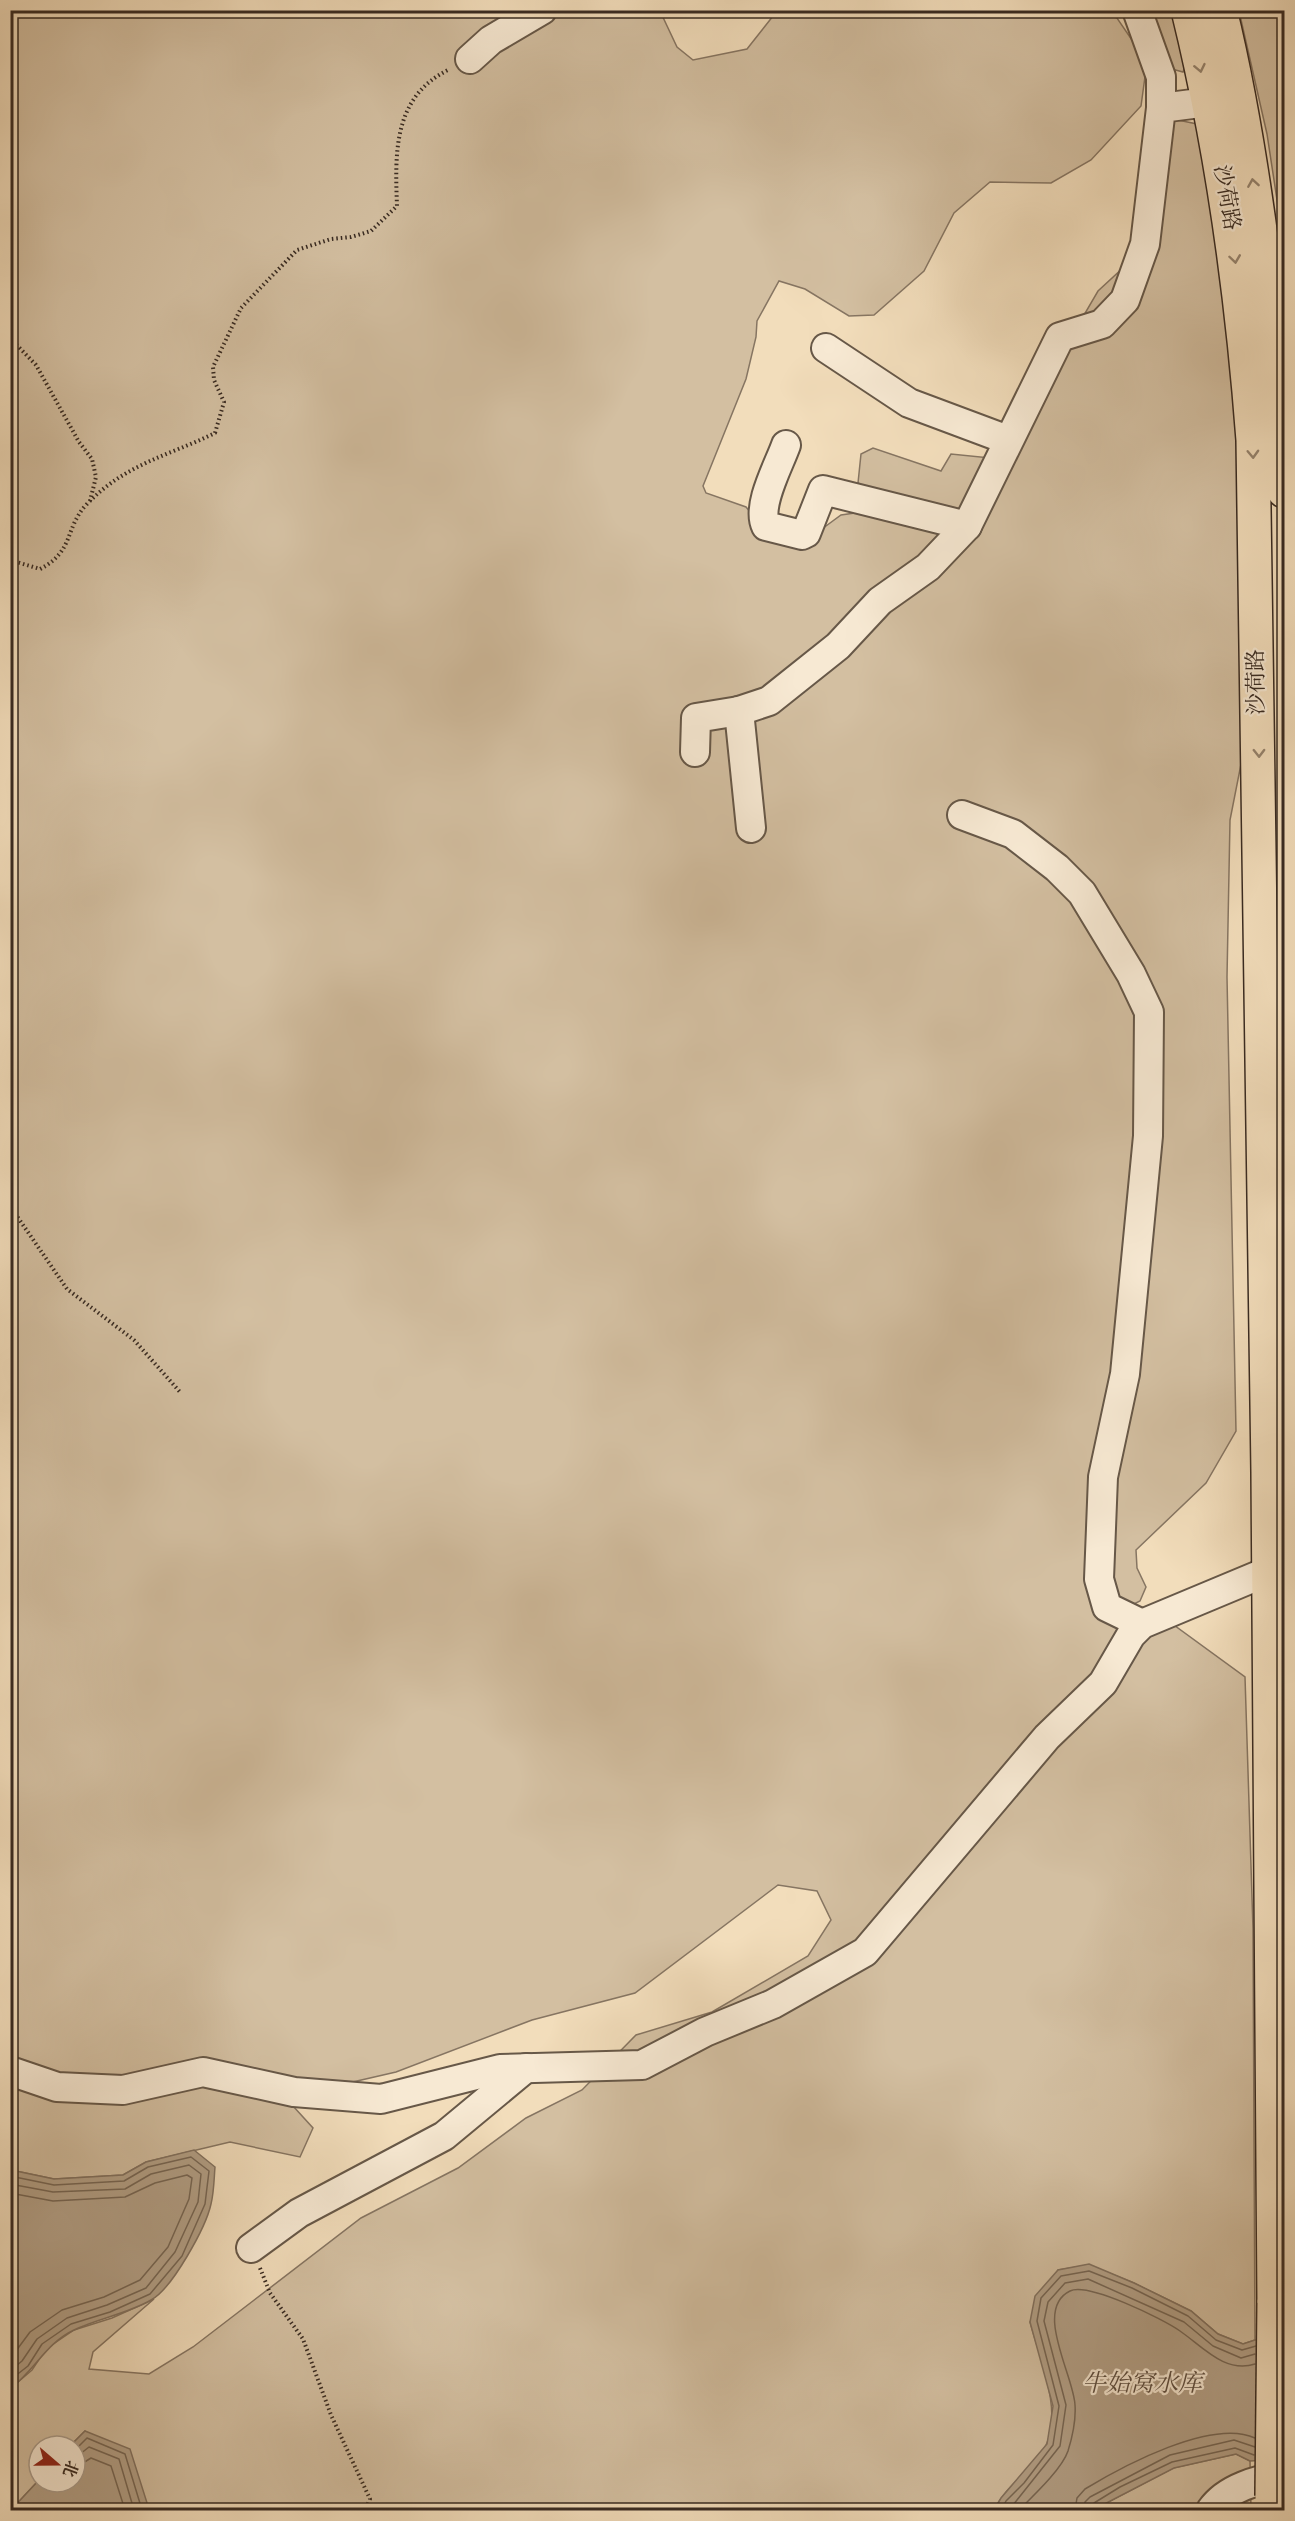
<svg xmlns="http://www.w3.org/2000/svg" width="1295" height="2521" viewBox="0 0 1295 2521" font-family="'Sorts Mill Goudy','Noto Serif SC',serif">
<style>
.green{fill:#d3bfa1;stroke:#867562;stroke-width:1.5}
.water{fill:#b3a087;stroke:#82715f;stroke-width:1.5}
.lines{fill:none;stroke-linecap:round;stroke-linejoin:round}
.shore{stroke:#766654;stroke-width:1.5}
.minor-casing{stroke:#675848;stroke-width:32}
.major-casing{stroke:#392b22;stroke-width:36}
.path{stroke:#392b22;stroke-width:4;stroke-dasharray:1.5 3;stroke-linecap:butt}
.minor{stroke:#f7e9d3;stroke-width:28}
.major{stroke:#f2ddbb;stroke-width:33}
.major-bridge-casing{stroke:#392b22;stroke-width:36;stroke-linecap:butt}
.major-bridge{stroke:#f2ddbb;stroke-width:33}
.oneway{stroke:#96846e}
.labels{text-anchor:middle;dominant-baseline:central;stroke-width:4.5;stroke-linejoin:round;paint-order:stroke}
.street-label{font-size:22px;fill:#392b22;stroke:#f7e9d3}
.water-label{font-size:24px;font-style:italic;fill:#5e4e40;stroke:#f7e9d3}
</style>
<rect width="100%" height="100%" fill="#f2ddbb"/>
<filter id="stains"><feTurbulence type="fractalNoise" baseFrequency=".00333" numOctaves="4"/><feColorMatrix values="0 0 0 0 .2 0 0 0 0 .09 0 0 0 0 .02 0 0 0 .5 -.17"/></filter>
<radialGradient id="worn" r=".72"><stop offset=".6" stop-color="#630" stop-opacity="0"/><stop offset="1" stop-color="#630" stop-opacity=".3"/></radialGradient>
<g class="green">
<path d="M11,11h649l17,36 16,13 54,-11 30,-38h327l13,7 30,44 -6,44 -50,54 -40,23 -61,-1 -36,31 -30,58 -50,44 -25,1 -44,-27 -26,-8 -22,40 -1,16 -10,42 -43,107 3,7 40,14 10,12 55,18 30,-22 34,-5 2,-16 -19,-11 3,-29 12,-6 68,23 10,-17 49,5 98,-168 27,-25 48,-147 24,5 34,168 7,182 4,285 -12,61 -3,157 9,454 -30,52 -70,67 1,18 9,19 -6,14 -16,8 32,13 15,1 74,54 8,252 2,411 -12,4 -25,-10 -27,-23 -57,-28 -45,-18 -31,5 -28,52c9,34 33,90 16,123 -13,25 -40,40 -52,65h-847l1,-4 -63,-75 -15,15h-31v34l-28,30v-122l21,-18 14,-21 28,-19 38,-12 42,-19 -61,53 -4,17 60,5 44,-27 168,-129 97,-50 68,-50 56,-28 54,-55 76,-23 96,-56 23,-36 -14,-29 -39,-6 -143,108 -103,27 -136,52 -91,21 -12,13 20,22 -13,29 -70,-15 -84,20 -23,13 -69,4 -43,-9z"/>
<polygon points="1149,11 1177,11 1187,61 1183,72 1168,68"/>
<polygon points="1239,11 1284,11 1284,246 1267,134"/>
<polygon points="1236,2454 1250,2461 1251,2510 1093,2510 1173,2468"/>
</g>
<g class="water">
<path d="M194,2150l21,17c-1,12 -1,25 -4,37 -5,23 -39,85 -60,96 -24,14 -52,18 -77,30 -28,13 -39,40 -63,58v-218l43,9 69,-4 23,-13z"/>
<polygon points="1089,2264 1134,2283 1191,2311 1218,2334 1243,2344 1255,2340 1284,2340 1284,2459 1250,2461 1236,2454 1174,2468 1093,2510 994,2510 1001,2498 1047,2444 1053,2406 1030,2322 1035,2296 1058,2270"/>
<polygon points="85,2431 130,2449 148,2506 147,2510 11,2510 39,2480 39,2482 75,2482 75,2446 70,2446"/>
</g>
<g class="lines">
<g class="shore">
<polyline points="10,2176 54,2185 124,2181 148,2167 191,2157 209,2171 205,2204 182,2256 150,2294 110,2312 71,2324 42,2344 28,2366 10,2380"/>
<polyline points="10,2184 53,2192 125,2189 151,2174 189,2165 201,2174 198,2202 175,2252 146,2288 107,2305 67,2318 37,2339 22,2361 10,2371"/>
<polyline points="10,2193 53,2201 125,2197 155,2183 187,2175 192,2178 189,2199 168,2247 140,2280 104,2297 62,2310 30,2332 10,2359"/>
<polyline points="75,2450 87,2438 125,2454 142,2510"/>
<polyline points="75,2458 89,2447 119,2459 134,2510"/>
<polyline points="75,2468 91,2458 111,2466 125,2510"/>
<polyline points="1001,2510 1006,2501 1024,2483 1053,2445 1059,2406 1037,2321 1041,2298 1061,2276 1089,2271 1132,2288 1188,2316 1216,2340 1242,2350 1256,2346"/>
<polyline points="1009,2510 1060,2446 1066,2405 1044,2321 1048,2302 1065,2283 1088,2279 1184,2322 1213,2346 1241,2358 1255,2354"/>
<path d="M1019,2510c14,-14 43,-41 49,-59 4,-13 8,-32 7,-46 -1,-29 -42,-96 -5,-114 18,-9 93,28 110,40 22,15 45,43 75,33"/>
<path d="M1075,2510l2,-12 8,-9c38,-23 127,-71 170,-51"/>
<polyline points="1084,2510 1085,2502 1090,2497 1170,2455 1234,2440 1255,2447"/>
<polyline points="1091,2510 1094,2503 1120,2487 1172,2462 1235,2448 1254,2455"/>
</g>
<defs>
<g id="minor">
<polyline points="1137,10 1161,77 1161,108"/>
<polyline points="470,59 491,40 542,10"/>
<polyline points="826,348 909,403 1008,440"/>
<path d="M786,445c-7,20 -30,61 -20,81l36,9 4,-2 17,-43 144,36"/>
<polyline points="739,711 751,828"/>
<polyline points="695,752 696,718 739,711 769,701 838,646 880,601 928,567 967,526 1060,337 1102,324 1125,300 1145,244 1161,108 1208,102"/>
<polyline points="962,815 1013,834 1057,868 1082,893 1131,974 1149,1012 1148,1136 1125,1374 1103,1477 1099,1579 1107,1607 1142,1624"/>
<polyline points="10,2071 57,2087 123,2090 203,2072 294,2092 381,2099 500,2069 642,2065 705,2032 773,2004 865,1952 1047,1737 1103,1683 1131,1635 1142,1624 1269,1571"/>
<polyline points="251,2248 299,2213 444,2136 526,2068"/>
<path d="M1211,2510c15,-22 48,-31 73,-34"/>
</g>
<g id="major">
<path d="M1188,10c35,142 54,285 65,430l15,1032 6,831"/>
<path d="M1220,10c21,85 34,171 45,258 9,74 18,148 19,223"/>
</g>
</defs>
<use href="#minor" class="minor-casing"/>
<use href="#major" class="major-casing"/>
<g class="path">
<polyline points="10,338 36,365 79,442 92,459 96,477 90,501"/>
<path d="M10,560l30,9c35,-18 24,-41 47,-65 38,-40 81,-48 128,-71l9,-31 -10,-22 -1,-13 28,-59 56,-58 34,-11 20,-2 20,-6 26,-25c-2,-54 -4,-110 53,-137"/>
<polyline points="10,1206 67,1289 134,1340 180,1392"/>
<polyline points="260,2268 270,2293 303,2339 331,2415 370,2499 365,2510"/>
</g>
<use href="#minor" class="minor"/>
<use href="#major" class="major"/>
<defs>
<polyline id="major-bridge" points="1272,2496 1274,2303"/>
</defs>
<use href="#major-bridge" class="major-bridge-casing"/>
<use href="#major-bridge" class="major-bridge"/>
</g>
<defs><path id="oneway-chevron" d="M-2-3.5L2.5 0L-2 3.5" fill="none" stroke-width="1.6" stroke-linecap="round" stroke-linejoin="round" transform="scale(1.5)"/></defs>
<g class="oneway">
<use href="#oneway-chevron" transform="translate(1200 68) rotate(78)"/>
<use href="#oneway-chevron" transform="translate(1253 183) rotate(-99)"/>
<use href="#oneway-chevron" transform="translate(1235 259) rotate(82)"/>
<use href="#oneway-chevron" transform="translate(1253 454) rotate(88)"/>
<use href="#oneway-chevron" transform="translate(1259 753) rotate(89)"/>
</g>
<g class="labels">
<g class="street-label">
<text transform="translate(1225 198) rotate(80)">沙荷路</text>
<text transform="translate(1258 682) rotate(-91)">沙荷路</text>
</g>
<g class="water-label">
<text x="1142" y="2385">牛始窝水库</text>
</g>
</g>
<rect width="1295" height="2521" fill="none" stroke="#f2ddbb" stroke-width="36"/>
<rect x="12" y="12" width="1271" height="2497" fill="none" stroke="#392b22" stroke-width="3"/>
<rect x="18" y="18" width="1259" height="2485" fill="none" stroke="#392b22" stroke-width="1.5"/>
<g transform="translate(57 2464) rotate(110)"><circle r="28" fill="#f7e9d3" stroke="#ab9d8c" stroke-width="1.5"/>
<path d="M0-4.5L10 22L0 15L-10 22Z" fill="#8f2418"/>
<text y="-9" font-size="16" font-weight="bold" text-anchor="middle" fill="#392b22">北</text>
</g>
<rect width="100%" height="100%" filter="url(#stains)"/>
<rect width="100%" height="100%" fill="url(#worn)"/>
</svg>
